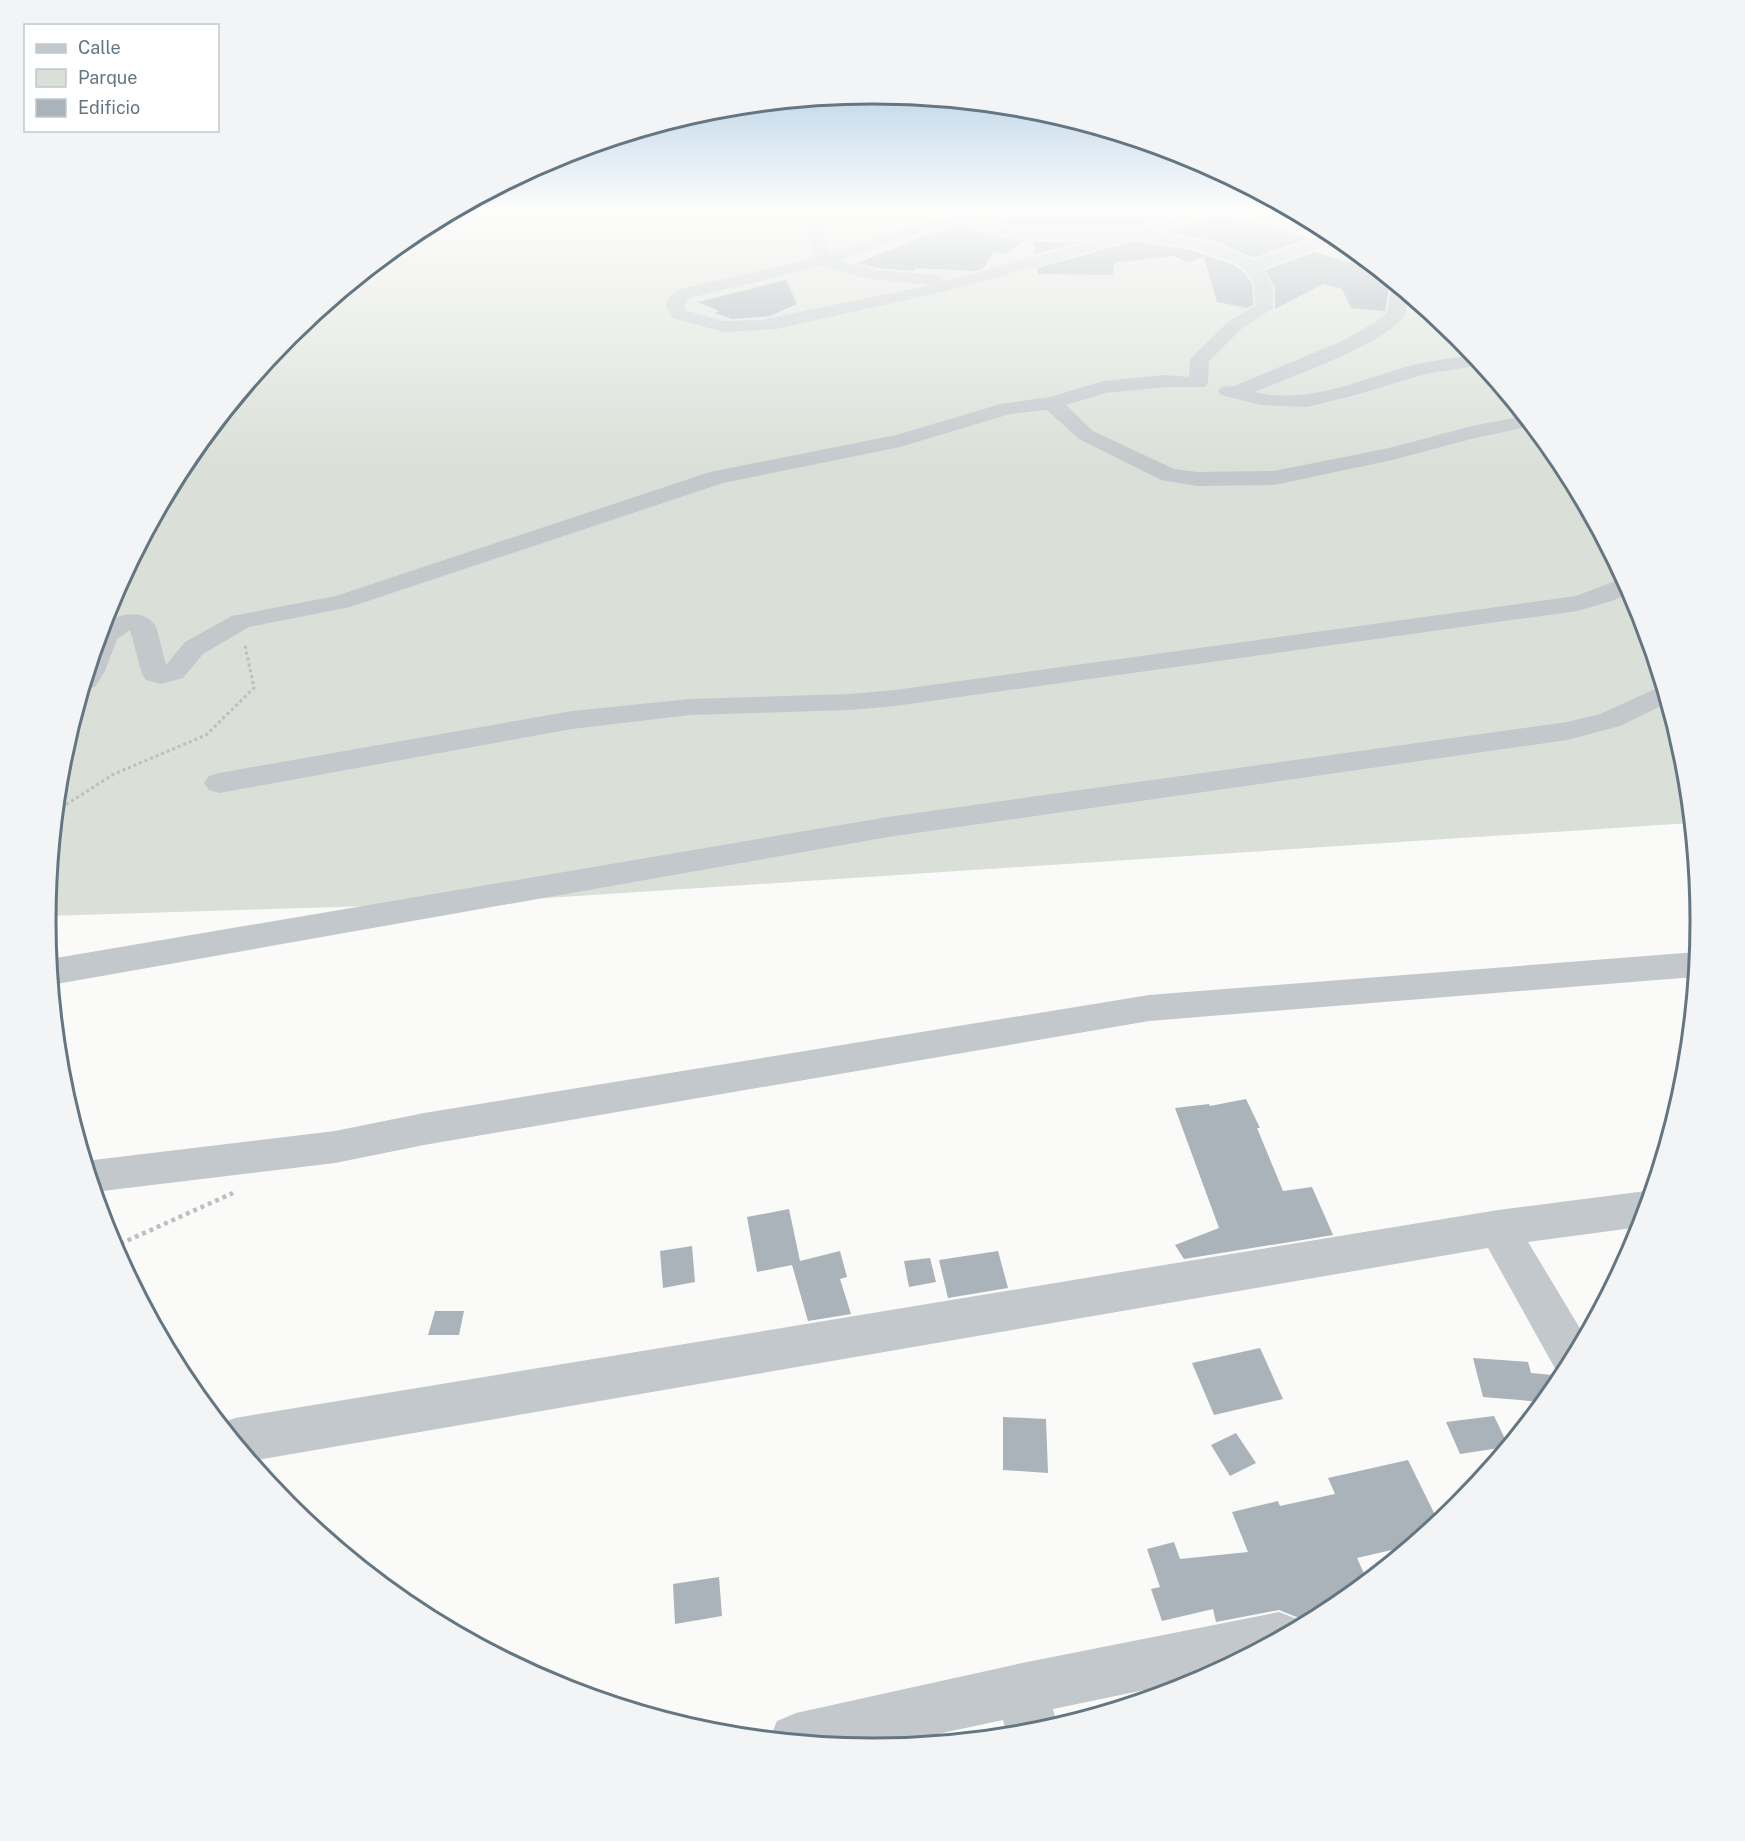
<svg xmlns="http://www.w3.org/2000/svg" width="1745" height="1841" viewBox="0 0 1745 1841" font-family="'Public Sans',sans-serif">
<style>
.green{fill:#dadfd7}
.building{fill:#aab3b9}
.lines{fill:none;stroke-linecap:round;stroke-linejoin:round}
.path-far1{stroke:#bbbfc2;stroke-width:3;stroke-dasharray:3 3;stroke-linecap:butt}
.path{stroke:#bbbfc2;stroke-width:4.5;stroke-dasharray:4 4;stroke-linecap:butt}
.minor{fill:#c3c8cc;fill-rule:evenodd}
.rim{fill:none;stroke:#657683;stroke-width:3}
</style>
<rect width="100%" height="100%" fill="#fafaf8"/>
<polygon class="green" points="455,210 1290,210 1333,233 1458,336 1561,461 1637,604 1684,759 1690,823 471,903 45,916 61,759 108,604 185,460 288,335 413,232"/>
<g class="building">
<polygon points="1011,210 1191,210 1142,225 1124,228 1037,228 1008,225 987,219 1006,215"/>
<polygon points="1212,211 1309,238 1254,258 1217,242 1167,232 1209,218 1213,213"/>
<polygon points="961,225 995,236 1026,240 1006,254 994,251 984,268 974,271 915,268 914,271 878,268 858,263 926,235"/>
<polygon points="1033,241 1047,242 1083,242 1035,254"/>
<polygon points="1135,241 1191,250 1234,265 1244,273 1252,284 1253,305 1247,308 1217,302 1204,257 1187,262 1173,256 1114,263 1113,275 1038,274 1037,268"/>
<polygon points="1315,252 1380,272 1389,288 1385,311 1351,308 1342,289 1323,284 1275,309 1275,287 1265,270"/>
<polygon points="786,280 797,304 770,316 732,319 715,313 719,311 698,302"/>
<polygon points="1246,1099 1260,1128 1257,1128 1283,1191 1312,1187 1333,1235 1184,1259 1175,1245 1219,1228 1175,1108 1209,1104 1210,1106"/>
<polygon points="789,1209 800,1261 840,1251 847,1277 840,1279 851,1314 808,1321 792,1265 757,1272 747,1217"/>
<polygon points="692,1246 695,1282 663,1288 660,1251"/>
<polygon points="998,1251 1008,1288 948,1298 939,1260"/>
<polygon points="930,1258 936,1282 909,1287 904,1261"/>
<polygon points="435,1311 464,1311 459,1335 428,1335"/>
<polygon points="1260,1348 1283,1399 1214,1415 1192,1363"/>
<polygon points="1473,1358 1528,1362 1531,1373 1563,1376 1543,1402 1483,1397"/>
<polygon points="1494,1416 1508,1445 1506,1447 1460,1454 1446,1422"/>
<polygon points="1003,1417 1046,1419 1048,1473 1003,1470"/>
<polygon points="1236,1433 1256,1463 1230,1476 1211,1445"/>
<polygon points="1408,1460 1438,1521 1409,1546 1357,1558 1367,1580 1332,1609 1299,1618 1279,1610 1216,1622 1213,1609 1162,1621 1151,1589 1160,1587 1147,1549 1174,1542 1180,1559 1248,1552 1232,1512 1278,1501 1280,1506 1335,1494 1328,1478"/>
<polygon points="719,1577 722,1616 675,1624 673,1584"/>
</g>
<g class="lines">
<polyline class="path-far1" points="56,811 114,774 206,735 254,688 245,645"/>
<polyline class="path" points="113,1247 233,1193"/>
<g class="minor">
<polygon points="485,210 507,210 504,213 480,222 417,235 412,233 432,222"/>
<path d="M805,210h16l4,5 -4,7 8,31 53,-18 74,-20 2,-5h51l-3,3 -27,6c36,15 79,11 118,10 11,0 25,2 36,0 26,-4 49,-19 76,-19l2,3 -3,3 -50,16 59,12 37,16 65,-23 -66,-24 -3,-3c33,0 69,12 95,33l-10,-1 -73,27 11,18v21l-32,21 -32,32 -1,22 -3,4h-39l-61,6 -39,12 27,26 81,38 23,3 77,-1 115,-23 83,-22 52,-10 8,10 -57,12 -83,22 -118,25 -77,1 -36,-6 -82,-41 -32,-29 -37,4 -110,33 -177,36 -373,124 -101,20 -46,27 -20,24 -22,6 -15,-4 -4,-6 -12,-44 -13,9 -12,32 -10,16 -13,1 19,-63c17,-11 42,-18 55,1l10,39 19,-23 47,-26 104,-20 374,-124 186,-37 105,-31 49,-7 53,-16 63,-6 23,2 1,-17 3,-4 36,-35 26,-15 -1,-23 -8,-12 -11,-8 -43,-15 -57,-9 -189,52 -170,38 -52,3 -52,-14 -6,-13 4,-9 7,-6 137,-32 -9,-36 4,-7zM961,223c45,19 92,17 140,16l-160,43 2,-2 -3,-4 -6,-1 -56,-5 -39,-9 55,-20zM822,266l42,12 67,7 -170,35 -37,1 -38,-10 -2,-6 5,-7z"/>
<path d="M1395,284l13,11c-1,7 -1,15 -5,22 -19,27 -115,61 -148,75 53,13 104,-12 154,-26 21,-5 43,-8 65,-11l8,10 -57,9 -69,21 -49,12 -46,-2 -40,-10 -3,-4 3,-4 13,-1 106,-44 39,-22 8,-7 4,-25z"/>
<polygon points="1623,578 1631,592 1612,601 1577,611 895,706 850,710 690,715 572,729 219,793 209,790 204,783 209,776 219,773 572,711 690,699 850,694 895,690 1576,596"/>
<polygon points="1662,686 1667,703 1620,726 1567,740 888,837 51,985 50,959 888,817 1567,722 1600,714"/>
<polygon points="1697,952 1694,977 1149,1021 424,1145 335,1163 94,1192 85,1161 335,1131 424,1113 1149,995"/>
<polygon points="1646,1191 1650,1193 1640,1227 1528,1242 1584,1335 1564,1374 1557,1372 1488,1248 251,1461 220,1424 235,1418 1498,1210"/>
<polygon points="1279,1612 1297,1619 1300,1626 1202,1678 1053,1709 1057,1725 1034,1732 1007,1735 1003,1720 872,1748 770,1738 777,1721 796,1713 1022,1663"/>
</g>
</g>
<linearGradient id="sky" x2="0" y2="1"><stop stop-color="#96bcdc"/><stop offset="0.45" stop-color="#fdfdfc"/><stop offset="1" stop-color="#fdfdfc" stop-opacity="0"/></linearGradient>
<rect width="1745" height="468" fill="url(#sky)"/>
<path d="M0 0H1745V1841H0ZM56 921a817 817 0 1 1 1634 0a817 817 0 1 1-1634 0Z" fill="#f3f4f5" fill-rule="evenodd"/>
<path class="rim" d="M56 921a817 817 0 1 1 1634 0a817 817 0 1 1-1634 0Z"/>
<rect x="24" y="24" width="195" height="108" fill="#ffffff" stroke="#c1c8cd" stroke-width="1.5"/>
<rect x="36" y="44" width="30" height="9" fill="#c3c8cc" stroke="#c1c8cd" stroke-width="1.5"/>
<text x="78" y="54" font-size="18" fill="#657683">Calle</text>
<rect x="36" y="69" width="30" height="18" fill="#dadfd7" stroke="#c1c8cd" stroke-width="1.5"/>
<text x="78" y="84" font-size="18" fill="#657683">Parque</text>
<rect x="36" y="99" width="30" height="18" fill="#aab3b9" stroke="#c1c8cd" stroke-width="1.5"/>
<text x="78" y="114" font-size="18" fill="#657683">Edificio</text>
</svg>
